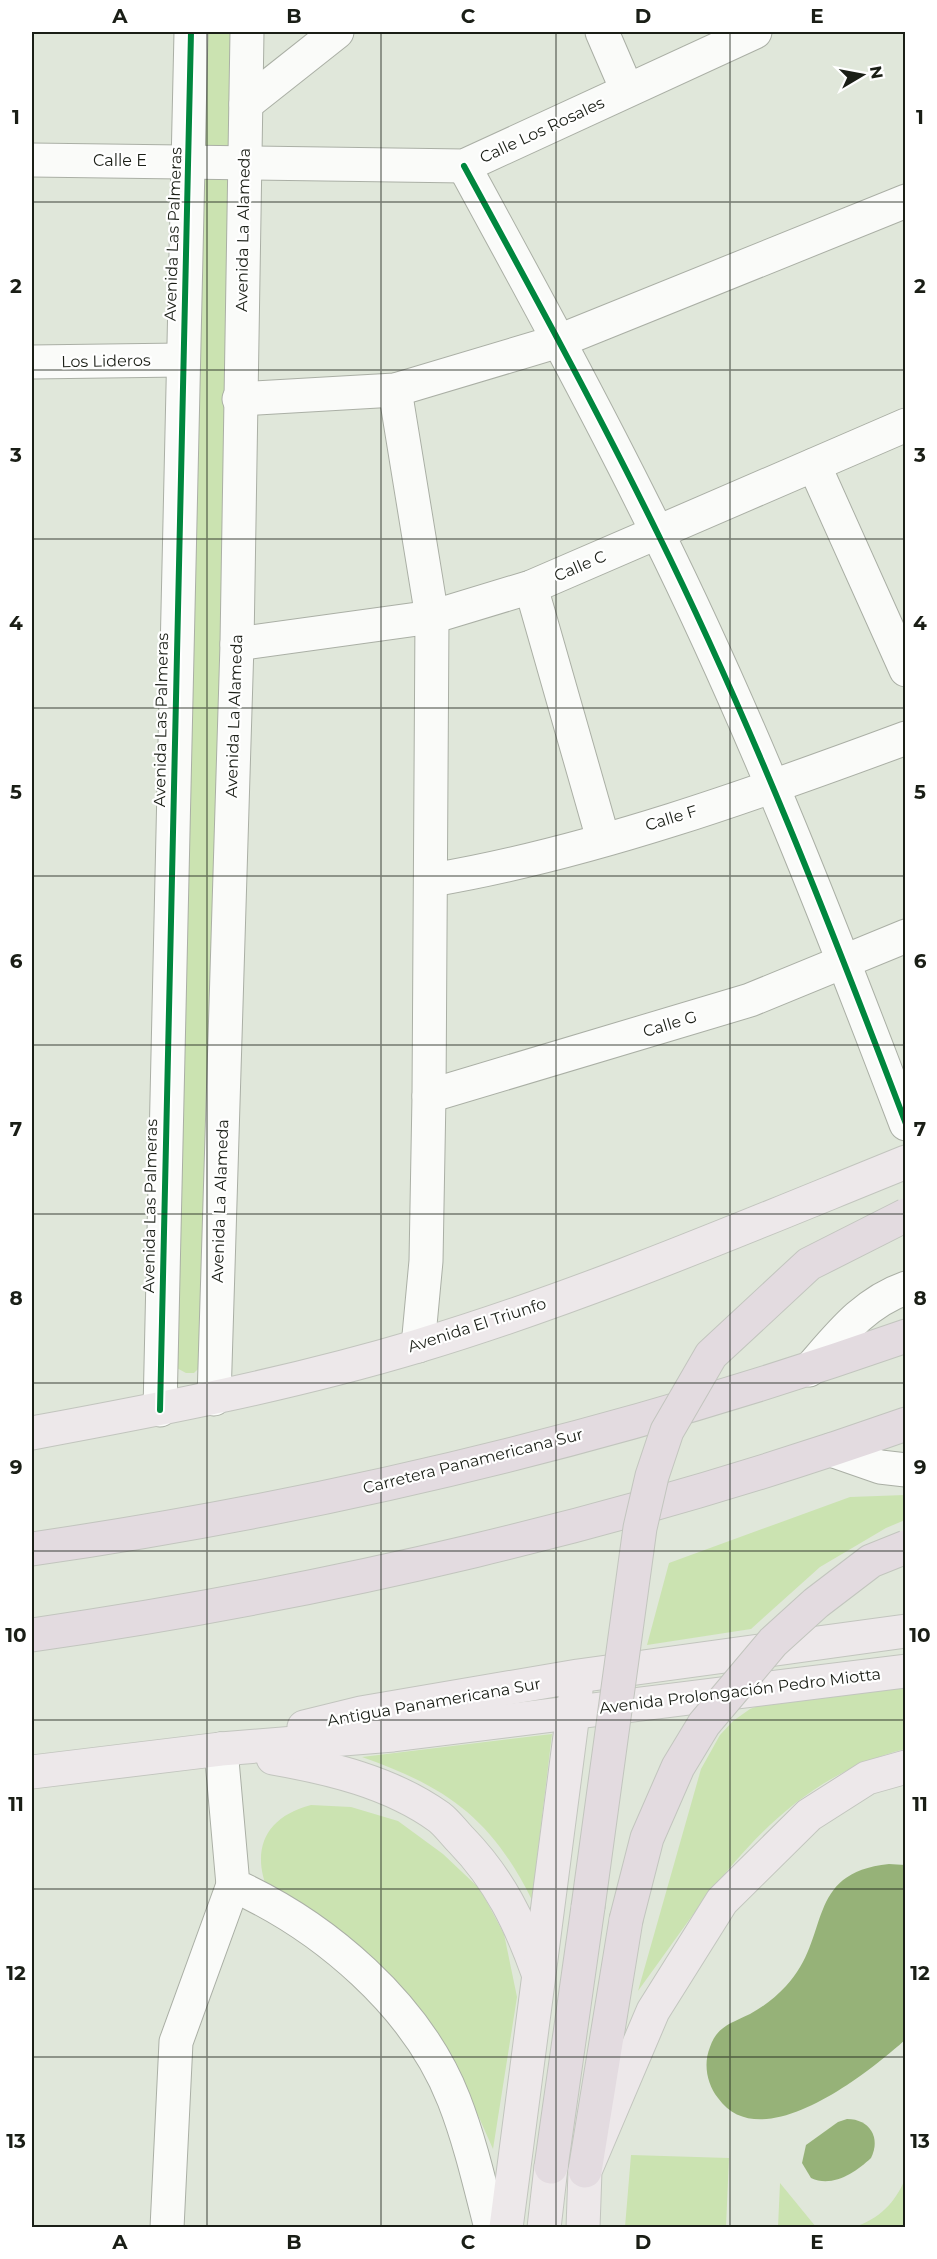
<svg xmlns="http://www.w3.org/2000/svg" width="937" height="2259" viewBox="0 0 937 2259" font-family="Montserrat,sans-serif">
<style>
.green{fill:#cbe3b1}
.water{fill:#96b278}
.lines{fill:none;stroke-linecap:round;stroke-linejoin:round}
.minor-casing{stroke:#aaafa5;stroke-width:35}
.major-casing{stroke:#c2c5be;stroke-width:35}
.highway-casing{stroke:#c2c5be;stroke-width:35}
.minor{stroke:#fafbf9;stroke-width:33}
.major{stroke:#ede8ea;stroke-width:33}
.highway{stroke:#e3dbe0;stroke-width:33}
.highway-bridge-casing{stroke:#c2c5be;stroke-width:35;stroke-linecap:butt}
.highway-bridge{stroke:#e3dbe0;stroke-width:33}
.cycleway-casing{stroke:#fff;stroke-width:10}
.cycleway{stroke:#00873e;stroke-width:6}
.grid{fill:none;stroke:#1a1e16;stroke-width:1.5;stroke-opacity:0.55}
.labels{text-anchor:middle;dominant-baseline:central;stroke-width:4.5;stroke-linejoin:round;paint-order:stroke}
.street-label{font-size:16px;fill:#1a1e16;stroke:#fff}
.neatline{fill:none;stroke:#1a1e16;stroke-width:2}
.grid-label{font-size:20px;text-anchor:middle;font-weight:bold;fill:#1a1e16}
</style>
<rect width="100%" height="100%" fill="#e0e7da"/>
<g class="green">
<polygon points="197,32 233,32 205,1362 194,1373 186,1373 173,1366"/>
<polygon points="905,1495 905,1520 886,1528 820,1567 751,1629 647,1645 669,1563 850,1497"/>
<path d="M905,1682v67c-130,33 -193,141 -267,242l63,-222 19,-34 13,-14 17,-12 19,-7z"/>
<path d="M552,1734l-20,166c-41,-82 -85,-113 -170,-143z"/>
<path d="M311,1805l40,2 47,14 45,33 37,35 24,45 13,63 -24,152 -28,-63 -196,-193c-19,-43 -4,-76 42,-88z"/>
<polygon points="631,2155 729,2158 726,2227 625,2227"/>
<path d="M905,2179v48h-51c25,-8 41,-24 51,-48z"/>
<polygon points="780,2183 816,2227 778,2227"/>
</g>
<g class="water">
<path d="M889,1864l16,1v175c-37,33 -144,119 -187,58 -11,-14 -15,-34 -8,-51 7,-21 22,-24 40,-33 13,-7 26,-17 36,-28 46,-48 17,-113 103,-122z"/>
<path d="M847,2119c23,0 34,19 24,39 -16,15 -39,30 -60,20l-9,-15 4,-18 32,-23z"/>
</g>
<g class="lines">
<defs>
<g id="minor">
<polyline points="602,32 627,90"/>
<polyline points="246,104 337,32"/>
<polyline points="32,160 464,166 755,32"/>
<path d="M464,166c66,121 132,242 193,366 95,192 173,392 249,592"/>
<polyline points="32,362 181,360"/>
<polyline points="395,390 432,617 429,1096 426,1261 418,1346"/>
<polyline points="239,399 395,390 559,341 906,201"/>
<polyline points="814,465 906,670"/>
<polyline points="531,587 603,839"/>
<polyline points="237,644 432,617 531,587 906,425"/>
<path d="M432,880c159,-27 323,-86 474,-142"/>
<polyline points="429,1096 750,1000 906,936"/>
<path d="M809,1370c29,-33 54,-67 97,-82"/>
<polyline points="214,1399 237,644 247,32"/>
<polyline points="160,1410 191,32"/>
<polyline points="831,1450 880,1467 906,1470"/>
<path d="M221,1749l12,136c91,41 184,120 221,215 16,41 26,85 37,128"/>
<polyline points="167,2228 176,2042 233,1885"/>
</g>
<g id="major">
<path d="M32,1433c130,-24 259,-49 386,-87 166,-50 327,-119 488,-184"/>
<polyline points="304,1727 361,1713 578,1676 906,1631"/>
<path d="M273,1758c57,10 117,24 166,59 8,6 15,16 22,23 38,39 59,82 77,133"/>
<polyline points="32,1772 221,1749 393,1735 906,1671"/>
<polyline points="506,2228 576,1690"/>
<polyline points="544,2228 551,2167"/>
<polyline points="583,2228 585,2171 653,2011 722,1901 809,1815 867,1778 906,1767"/>
</g>
<g id="highway">
<path d="M32,1549c296,-43 591,-114 874,-213"/>
<path d="M32,1635c293,-42 594,-112 874,-211"/>
<polyline points="551,2167 588,1907"/>
<polyline points="585,2171 626,1920"/>
</g>
</defs>
<use href="#minor" class="minor-casing"/>
<use href="#major" class="major-casing"/>
<use href="#highway" class="highway-casing"/>
<use href="#minor" class="minor"/>
<use href="#major" class="major"/>
<use href="#highway" class="highway"/>
<defs>
<g id="highway-bridge">
<polyline points="588,1907 640,1528 652,1476 667,1431 711,1355 809,1264 906,1215"/>
<polyline points="626,1920 647,1838 678,1767 704,1724 773,1642 816,1603 871,1561 906,1547"/>
</g>
</defs>
<use href="#highway-bridge" class="highway-bridge-casing"/>
<use href="#highway-bridge" class="highway-bridge"/>
<defs>
<g id="cycleway">
<path d="M464,166c66,121 132,242 193,366 95,192 173,392 249,592"/>
<polyline points="160,1410 191,32"/>
</g>
</defs>
<use href="#cycleway" class="cycleway-casing"/>
<use href="#cycleway" class="cycleway"/>
</g>
<path class="grid" d="M207,32v2196M381,32v2196M556,32v2196M730,32v2196M32,202h874M32,370h874M32,539h874M32,708h874M32,876h874M32,1045h874M32,1214h874M32,1383h874M32,1551h874M32,1720h874M32,1889h874M32,2057h874"/>
<g class="labels">
<g class="street-label">
<text transform="translate(542 130) rotate(-25)">Calle Los Rosales</text>
<text x="120" y="160">Calle E</text>
<text transform="translate(243 230) rotate(-89)">Avenida La Alameda</text>
<text transform="translate(173 234) rotate(-88)">Avenida Las Palmeras</text>
<text transform="translate(106 361) rotate(-1)">Los Lideros</text>
<text transform="translate(580 566) rotate(-23)">Calle C</text>
<text transform="translate(234 716) rotate(-88)">Avenida La Alameda</text>
<text transform="translate(161 720) rotate(-89)">Avenida Las Palmeras</text>
<text transform="translate(671 818) rotate(-17)">Calle F</text>
<text transform="translate(670 1024) rotate(-17)">Calle G</text>
<text transform="translate(220 1201) rotate(-88)">Avenida La Alameda</text>
<text transform="translate(150 1206) rotate(-89)">Avenida Las Palmeras</text>
<text transform="translate(477 1325) rotate(-18)">Avenida El Triunfo</text>
<text transform="translate(473 1461) rotate(-14)">Carretera Panamericana Sur</text>
<text transform="translate(740 1691) rotate(-7)">Avenida Prolongación Pedro Miotta</text>
<text transform="translate(434 1702) rotate(-10)">Antigua Panamericana Sur</text>
</g>
</g>
<rect width="937" height="2259" fill="none" stroke="#ffffff" stroke-width="66"/>
<g transform="translate(862 75) rotate(80)" stroke="#ffffff" stroke-width="4.5" paint-order="stroke">
<path d="M0-4.5L10 22L0 15L-10 22Z" fill="#1a1e16"/>
<text y="-9" font-size="16" font-weight="bold" text-anchor="middle" fill="#1a1e16">N</text>
</g>
<rect x="33" y="33" width="871" height="2193" class="neatline"/>
<g class="grid-label">
<text x="120" y="23">A</text>
<text x="294" y="23">B</text>
<text x="468" y="23">C</text>
<text x="643" y="23">D</text>
<text x="817" y="23">E</text>
<text x="16" y="124">1</text>
<text x="920" y="124">1</text>
<text x="16" y="293">2</text>
<text x="920" y="293">2</text>
<text x="16" y="462">3</text>
<text x="920" y="462">3</text>
<text x="16" y="630">4</text>
<text x="920" y="630">4</text>
<text x="16" y="799">5</text>
<text x="920" y="799">5</text>
<text x="16" y="968">6</text>
<text x="920" y="968">6</text>
<text x="16" y="1136">7</text>
<text x="920" y="1136">7</text>
<text x="16" y="1305">8</text>
<text x="920" y="1305">8</text>
<text x="16" y="1474">9</text>
<text x="920" y="1474">9</text>
<text x="16" y="1642">10</text>
<text x="920" y="1642">10</text>
<text x="16" y="1811">11</text>
<text x="920" y="1811">11</text>
<text x="16" y="1980">12</text>
<text x="920" y="1980">12</text>
<text x="16" y="2148">13</text>
<text x="920" y="2148">13</text>
<text x="120" y="2249">A</text>
<text x="294" y="2249">B</text>
<text x="468" y="2249">C</text>
<text x="643" y="2249">D</text>
<text x="817" y="2249">E</text>
</g>
</svg>
